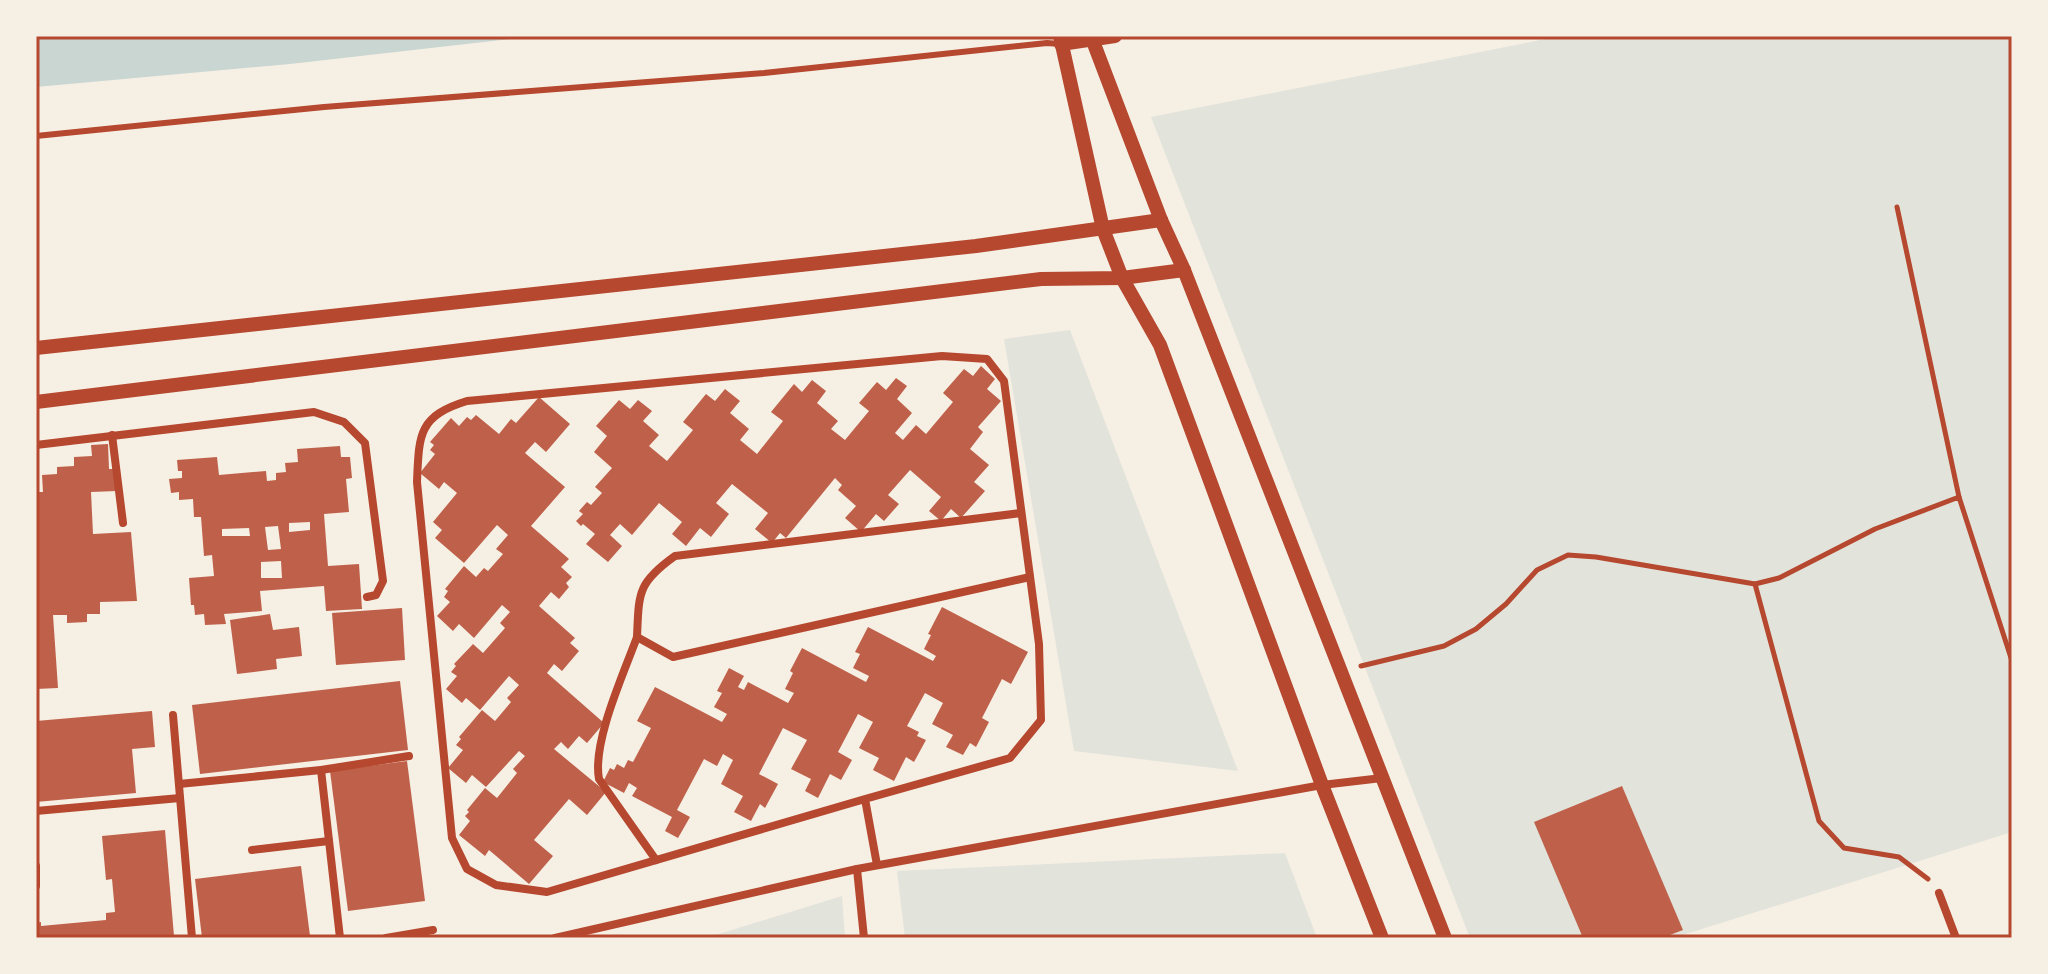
<svg xmlns="http://www.w3.org/2000/svg" width="2048" height="974" viewBox="0 0 2048 974" font-family="Raleway,sans-serif">
<style>
.green{fill:#e2e4dc}
.water{fill:#c9d6d2}
.building{fill:#bf614a;fill-rule:evenodd}
.lines{fill:none;stroke-linecap:round;stroke-linejoin:round}
.path{stroke:#b5482f;stroke-width:5}
.service{stroke:#b5482f;stroke-width:6}
.minor{stroke:#b5482f;stroke-width:8}
.tertiary{stroke:#b5482f;stroke-width:14}
.neatline{fill:none;stroke:#b5482f;stroke-width:3}
</style>
<rect width="100%" height="100%" fill="#f6efe4"/>
<g class="green">
<polygon points="1561,36 2012,36 2012,832 1673,938 1470,938 1151,117"/>
<polygon points="1070,330 1238,771 1074,751 1004,339"/>
<polygon points="1285,853 1317,938 905,938 897,871"/>
<polygon points="842,896 845,938 706,938"/>
</g>
<polygon class="water" points="36,36 536,36 290,64 36,87"/>
<g class="building">
<polygon points="981,366 995,379 987,389 1001,401 978,427 983,432 970,449 989,465 974,482 985,491 961,518 951,509 941,521 929,511 941,497 910,470 888,495 899,504 884,521 876,514 861,532 845,518 856,506 838,490 842,485 835,478 786,538 780,533 772,543 755,529 768,513 732,484 716,503 729,514 711,537 700,528 686,546 672,534 682,522 659,503 632,535 620,524 610,535 622,546 608,562 586,544 595,534 583,524 581,526 576,521 583,514 579,511 587,502 591,505 602,493 595,487 612,468 594,452 607,436 596,426 619,400 630,409 638,400 652,411 643,421 659,435 649,446 667,461 693,430 683,422 706,394 715,401 725,389 740,401 730,413 749,429 740,440 757,454 783,421 771,412 794,384 802,392 812,380 826,391 817,403 838,421 831,429 845,440 869,411 859,403 877,382 886,390 896,378 907,386 897,399 912,413 895,433 903,440 916,425 926,434 953,402 943,393 964,369 973,376"/>
<polygon points="539,397 570,424 546,452 535,442 525,453 565,487 531,526 569,559 561,567 572,577 566,583 569,587 559,599 551,592 539,606 575,638 570,643 579,651 562,671 554,664 547,673 604,723 587,743 579,736 568,749 561,742 554,749 606,792 587,815 569,799 534,840 553,856 529,884 489,850 485,856 459,835 470,821 465,816 469,812 467,810 485,788 497,798 517,773 513,769 525,756 519,751 486,787 472,775 466,783 448,768 463,750 456,745 461,739 459,737 482,710 495,721 511,702 507,698 519,685 509,676 480,710 466,698 462,703 446,689 457,676 451,672 456,666 454,664 473,644 483,653 505,628 500,623 510,612 502,605 474,638 459,624 453,631 437,616 450,602 444,597 448,591 445,589 464,566 476,577 484,568 488,571 503,554 496,549 508,535 497,525 464,563 435,538 442,530 433,522 457,493 444,482 439,489 420,473 435,454 430,450 434,445 430,442 451,418 459,426 467,417 471,420 476,415 499,434 511,419 516,423"/>
<polygon points="108,444 109,469 114,469 117,491 91,492 93,534 131,532 137,601 100,602 100,614 87,614 87,622 67,623 67,615 53,615 58,688 36,689 36,492 43,492 42,475 57,474 57,467 74,466 74,457 92,456 91,445"/>
<path d="M340,446l1,11h9l2,21 -6,1 3,33 -25,2 4,52 31,-2 3,45 -36,2 -2,-25 -64,5 2,20 -38,3 2,10 -21,1 -1,-11 -9,1 -1,-10h-3l-2,-27 25,-2 -2,-21 -8,1 -3,-39h-7l-1,-18 -14,1v-8l-8,1 -2,-14 13,-1v-7h-4l-1,-11 40,-3 2,18 47,-4 1,10 9,-1v-7l10,-1 -1,-9 13,-1 -1,-13zM310,522v8l-21,2v-9zM278,526l3,23 -13,1 -3,-23zM249,528l1,8h-28v-7zM281,561l1,17h-21v-16z"/>
<polygon points="942,607 1028,652 1011,684 1002,679 982,718 989,722 976,747 970,743 963,755 946,747 953,735 932,724 943,703 925,693 907,726 919,732 917,736 926,740 914,762 906,757 894,781 873,770 879,758 859,748 873,722 858,714 838,752 852,760 841,780 830,774 818,798 805,791 811,779 791,769 807,740 783,728 759,774 778,784 765,808 760,804 751,821 734,812 743,796 721,784 733,760 723,754 717,766 704,759 677,810 690,817 678,838 665,831 672,817 632,796 637,788 629,783 624,793 603,782 610,768 614,770 617,764 624,768 628,760 633,762 651,728 637,721 655,687 722,722 727,714 714,707 722,693 717,691 729,668 744,676 738,687 744,690 748,682 788,703 794,693 785,689 793,673 790,671 802,648 866,682 869,676 853,668 860,654 855,652 868,627 933,661 936,656 924,649 931,635 928,634"/>
<polygon points="402,608 405,660 336,665 332,613"/>
<polygon points="270,614 273,630 299,627 302,656 276,659 277,669 237,674 230,620"/>
<polygon points="400,681 408,750 200,774 192,705"/>
<polygon points="152,711 155,747 132,749 136,793 36,802 36,721"/>
<polygon points="407,761 425,901 348,911 330,771"/>
<polygon points="1622,786 1683,930 1662,938 1583,938 1534,822"/>
<polygon points="165,830 174,936 36,938 36,923 41,922 41,926 106,920 106,913 115,912 112,879 106,880 102,836"/>
<polygon points="301,866 310,936 202,938 195,879"/>
</g>
<g class="lines">
<g class="path">
<polyline points="1897,207 1959,497"/>
<polyline points="1755,584 1819,821 1844,848 1899,857 1928,879"/>
<polyline points="1361,666 1444,646 1476,629 1506,604 1537,570 1568,555 1596,557 1755,584 1779,578 1875,529 1959,497 2012,661"/>
</g>
<polyline class="service" points="36,136 324,107 764,73 1047,43 1060,44"/>
<g class="minor">
<polyline points="112,435 123,523"/>
<polyline points="36,445 314,412 344,422 365,443 383,581 376,595 367,597"/>
<path d="M1021,513l-346,43c-38,27 -36,37 -38,81l36,20 357,-80"/>
<path d="M637,637c-13,36 -45,105 -38,142l57,81"/>
<polyline points="173,715 192,938"/>
<polyline points="321,770 340,938"/>
<polyline points="179,784 321,770 409,756"/>
<path d="M865,799l-318,93 -51,-7 -29,-16 -15,-31 -35,-356c2,-47 1,-66 50,-81l475,-45 45,3 17,22 35,263 2,76 -31,38 -145,41 12,66"/>
<polyline points="36,811 180,798"/>
<polyline points="252,850 329,841"/>
<polyline points="36,866 36,886"/>
<polyline points="857,869 864,938"/>
<polyline points="1939,893 1956,938"/>
<polyline points="386,938 433,930"/>
<polyline points="555,938 857,869 1322,785 1382,778"/>
</g>
<g class="tertiary">
<polyline points="1060,36 1103,229 1122,278 1160,345 1322,785 1382,938"/>
<polyline points="1091,36 1161,220 1184,270 1445,938"/>
<polyline points="1061,44 1115,36"/>
<polyline points="36,348 976,246 1161,220"/>
<polyline points="36,402 1041,279 1122,278 1184,270"/>
</g>
</g>
<rect width="2048" height="974" fill="none" stroke="#f6efe4" stroke-width="76"/>
<rect x="38" y="38" width="1972" height="898" class="neatline"/>
</svg>
